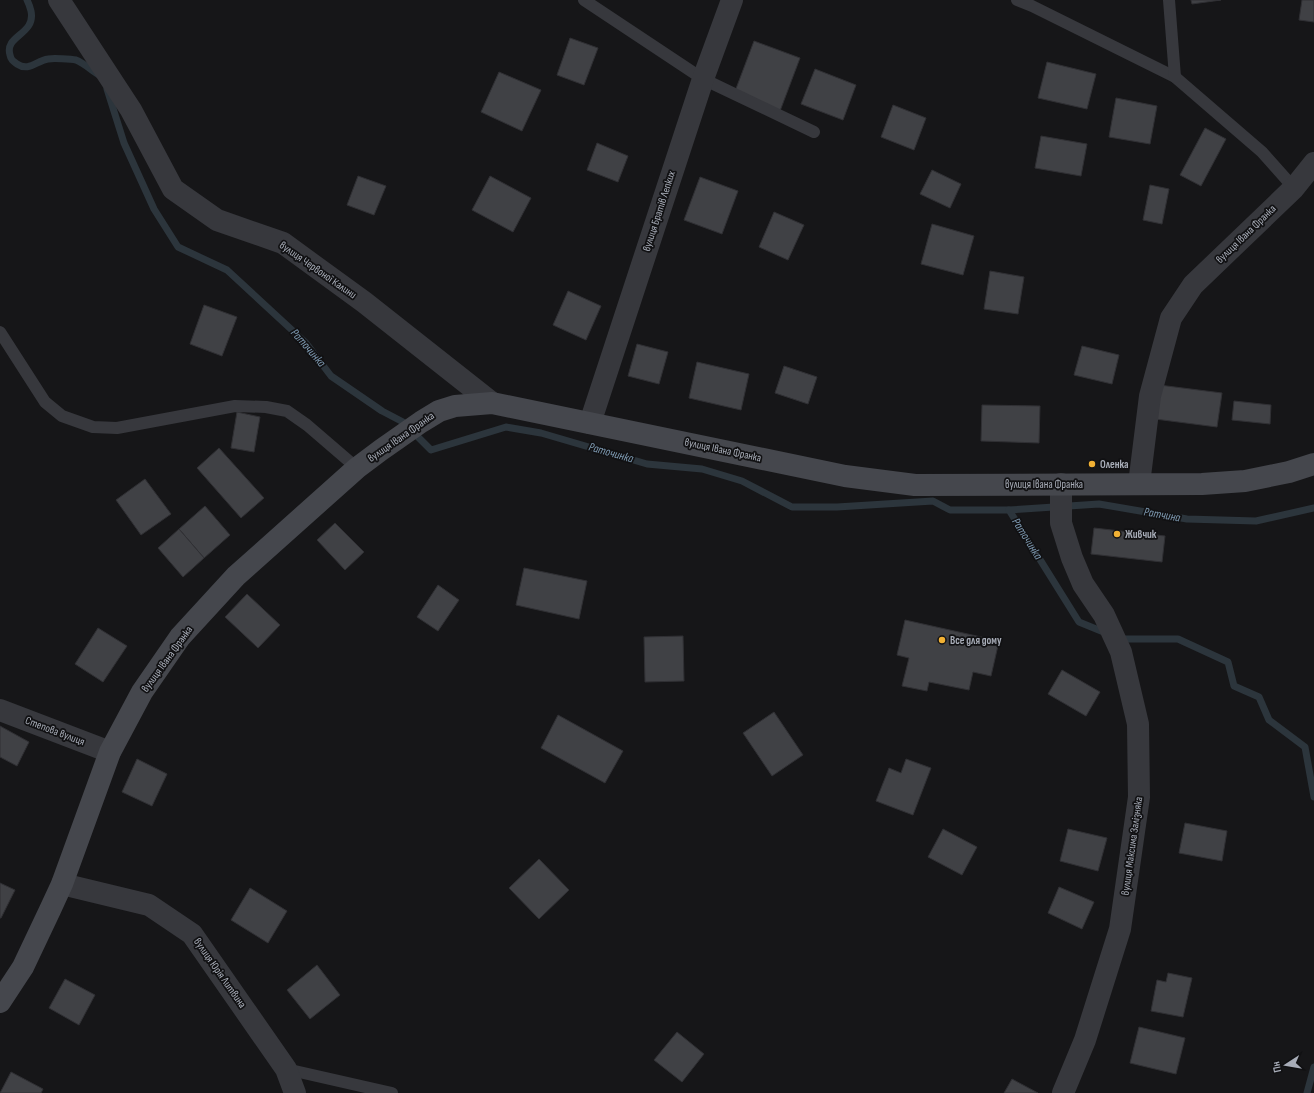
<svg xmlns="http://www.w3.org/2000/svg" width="1314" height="1093" viewBox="0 0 1314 1093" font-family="'Sofia Sans Condensed',sans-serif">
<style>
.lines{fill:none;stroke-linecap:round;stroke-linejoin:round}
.stream{stroke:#2c353c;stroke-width:7}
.building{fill:#404145;stroke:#303034}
.lane{stroke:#37383d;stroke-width:12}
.street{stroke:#37383d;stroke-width:22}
.secondary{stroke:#45474d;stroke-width:22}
.poi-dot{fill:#f2b134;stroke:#111113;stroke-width:1.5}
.labels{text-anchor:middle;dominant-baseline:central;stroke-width:3.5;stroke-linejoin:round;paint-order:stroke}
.street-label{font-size:11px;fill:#a8adb8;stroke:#111113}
.poi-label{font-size:11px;font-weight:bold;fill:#a8adb8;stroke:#111113;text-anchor:start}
.water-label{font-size:12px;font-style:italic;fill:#7f9bb3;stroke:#111113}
</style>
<rect width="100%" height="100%" fill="#161618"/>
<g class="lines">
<g class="stream">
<path d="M27,0c2,4 3,7 4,11 5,24 -27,24 -21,44 1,5 3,6 7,9 12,8 19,-3 31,-5 5,-1 23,0 28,1 8,3 16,11 23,15"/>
<polyline points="107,89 124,143 154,209 178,247 227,270 306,343 331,376 382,411 403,422 431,450 506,427 541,433 647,464 702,469 742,481 792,507 837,507 933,501 950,510 1009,510 1079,622 1106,633"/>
<polyline points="1009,510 1099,504 1187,519 1256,521 1314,508"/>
<polyline points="1119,639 1178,639 1228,662 1234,686 1259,697 1269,720 1305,747 1314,797"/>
<polyline points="1307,1093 1314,1067"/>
</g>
</g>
<g class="building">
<polygon points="1191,0 1221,0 1192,4"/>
<polygon points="1302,0 1314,0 1314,22 1299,20"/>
<polygon points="570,38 598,48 584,85 557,75"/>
<polygon points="754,41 800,58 780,111 734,94"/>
<polygon points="1047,62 1096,74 1087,109 1038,98"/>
<polygon points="815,69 856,85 843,120 801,104"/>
<polygon points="499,72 541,90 522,131 481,112"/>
<polygon points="1116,98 1157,106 1150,144 1109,137"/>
<polygon points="893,105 926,118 914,150 881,137"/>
<polygon points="1205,128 1226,139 1201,186 1180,175"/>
<polygon points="1041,136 1087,144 1081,176 1035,168"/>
<polygon points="597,143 628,156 618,182 587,170"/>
<polygon points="932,170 961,184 950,208 920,194"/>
<polygon points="358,176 386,186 374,215 347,205"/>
<polygon points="490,176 531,198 513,232 472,210"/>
<polygon points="700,177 738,191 722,234 684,220"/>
<polygon points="1150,185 1169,189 1162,224 1143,220"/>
<polygon points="774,212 804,225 788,260 759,247"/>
<polygon points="932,224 974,236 963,275 921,264"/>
<polygon points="990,271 1024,277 1018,314 984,309"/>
<polygon points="568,291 601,306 586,340 553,325"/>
<polygon points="204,305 237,317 222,356 190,344"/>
<polygon points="637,344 668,352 659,384 628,376"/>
<polygon points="1082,346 1119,355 1112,384 1074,375"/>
<polygon points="697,362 749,374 741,410 689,398"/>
<polygon points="784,366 817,377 808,404 775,393"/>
<polygon points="1159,385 1222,393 1217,427 1155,419"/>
<polygon points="1234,401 1271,405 1270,424 1232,420"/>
<polygon points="982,405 1040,406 1039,443 981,441"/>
<polygon points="237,412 260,417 254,452 231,448"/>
<polygon points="219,448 264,498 241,518 197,468"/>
<polygon points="145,479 171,514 141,535 116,500"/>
<polygon points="205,506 230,535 204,558 179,529"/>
<polygon points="335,523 364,552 345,570 317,540"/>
<polygon points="1094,528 1165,536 1162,562 1091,554"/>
<polygon points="179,529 204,558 183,577 158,548"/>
<polygon points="524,568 587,581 579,619 516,605"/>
<polygon points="438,585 459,600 438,631 417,617"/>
<polygon points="247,594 280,625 258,648 225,617"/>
<polygon points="905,620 999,641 991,676 973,672 969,690 929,682 927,691 902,686 909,658 897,655"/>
<polygon points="98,628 127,646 103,682 75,664"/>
<polygon points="683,636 684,681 645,682 644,637"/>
<polygon points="1062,670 1100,692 1086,716 1048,694"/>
<polygon points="774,712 803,755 772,776 743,733"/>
<polygon points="558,715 623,751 605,783 541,748"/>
<polygon points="0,726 29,742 17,766 0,757"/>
<polygon points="137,759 167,774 152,806 122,792"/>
<polygon points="906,759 931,768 913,815 876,801 889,768 901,773"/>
<polygon points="1185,823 1227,831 1222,861 1179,853"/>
<polygon points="943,829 977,847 962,875 928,857"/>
<polygon points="1068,829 1107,838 1098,871 1060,861"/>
<polygon points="539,859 569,890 539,919 509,888"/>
<polygon points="0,883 15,890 1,918 0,918"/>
<polygon points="1059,887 1094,902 1082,929 1048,913"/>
<polygon points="250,888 287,911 268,943 231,920"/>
<polygon points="317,965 340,995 310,1019 287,990"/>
<polygon points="1168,973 1192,978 1183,1017 1151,1011 1157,980 1166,982"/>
<polygon points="65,979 95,995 79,1025 49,1008"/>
<polygon points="1139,1027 1185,1038 1176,1074 1130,1063"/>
<polygon points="677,1032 704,1054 682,1082 654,1060"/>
<polygon points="11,1072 43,1089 41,1093 0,1093"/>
<polygon points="1012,1079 1038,1093 1004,1093"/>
</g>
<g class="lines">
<g class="lane">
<polyline points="584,0 703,79 814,132"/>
<polyline points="1017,0 1032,6 1175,77 1262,152 1294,188"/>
<polyline points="1169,0 1175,77"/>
<polyline points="0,332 45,402 62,416 93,427 117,428 235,406 266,407 287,411 307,425 357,468"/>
<polyline points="286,1069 392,1093"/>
</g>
<g class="street">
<polyline points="59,0 131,110 173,189 217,220 283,243 364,302 492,403"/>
<polyline points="590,423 703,79 732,0"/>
<polyline points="1061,484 1061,523 1072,558 1083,584 1104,615 1121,652 1138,724 1139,797 1120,929 1085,1040 1063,1093"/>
<polyline points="1139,484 1150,396 1171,318 1193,285 1294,188 1314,163"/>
<polyline points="0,710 110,752"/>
<polyline points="62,884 149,905 192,934 286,1069 295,1093"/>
</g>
<polyline class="secondary" points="0,1002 23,967 50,910 62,884 110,752 142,692 180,637 236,576 357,468 381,450 421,422 439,411 455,406 492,403 845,476 915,485 1202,484 1245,481 1289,472 1314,464"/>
</g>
<g class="poi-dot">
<circle cx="1092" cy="464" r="4"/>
<circle cx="1117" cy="534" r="4"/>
<circle cx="942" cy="640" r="4"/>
</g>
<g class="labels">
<g class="street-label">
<text transform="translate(659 211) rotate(-72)">вулиця Братів Лепких</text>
<text transform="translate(1246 234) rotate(-44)">вулиця Івана Франка</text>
<text transform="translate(318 270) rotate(35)">вулиця Червоної Калини</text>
<text transform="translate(401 437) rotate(-35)">вулиця Івана Франка</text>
<text transform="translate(723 450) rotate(12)">вулиця Івана Франка</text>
<text x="1044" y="484">вулиця Івана Франка</text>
<text transform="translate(167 659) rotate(-54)">вулиця Івана Франка</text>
<text transform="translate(55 731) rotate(21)">Степова вулиця</text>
<text transform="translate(1132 846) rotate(-82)">вулиця Максима Залізняка</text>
<text transform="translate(220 973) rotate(55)">вулиця Юрія Литвина</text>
</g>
<g class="poi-label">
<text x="1100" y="464">Оленка</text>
<text x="1125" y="534">Живчик</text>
<text x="950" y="640">Все для дому</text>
</g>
<g class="water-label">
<text transform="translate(308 348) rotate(49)">Раточинка</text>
<text transform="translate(611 453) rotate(16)">Раточинка</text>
<text transform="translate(1162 515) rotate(10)">Ратчина</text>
<text transform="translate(1027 539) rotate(58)">Раточинка</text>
</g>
</g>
<g transform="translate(1286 1065) rotate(258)" stroke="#111113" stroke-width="3" paint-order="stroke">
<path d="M0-3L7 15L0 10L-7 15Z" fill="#a8adb8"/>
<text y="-6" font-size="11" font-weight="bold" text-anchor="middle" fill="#a8adb8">Пн</text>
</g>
</svg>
